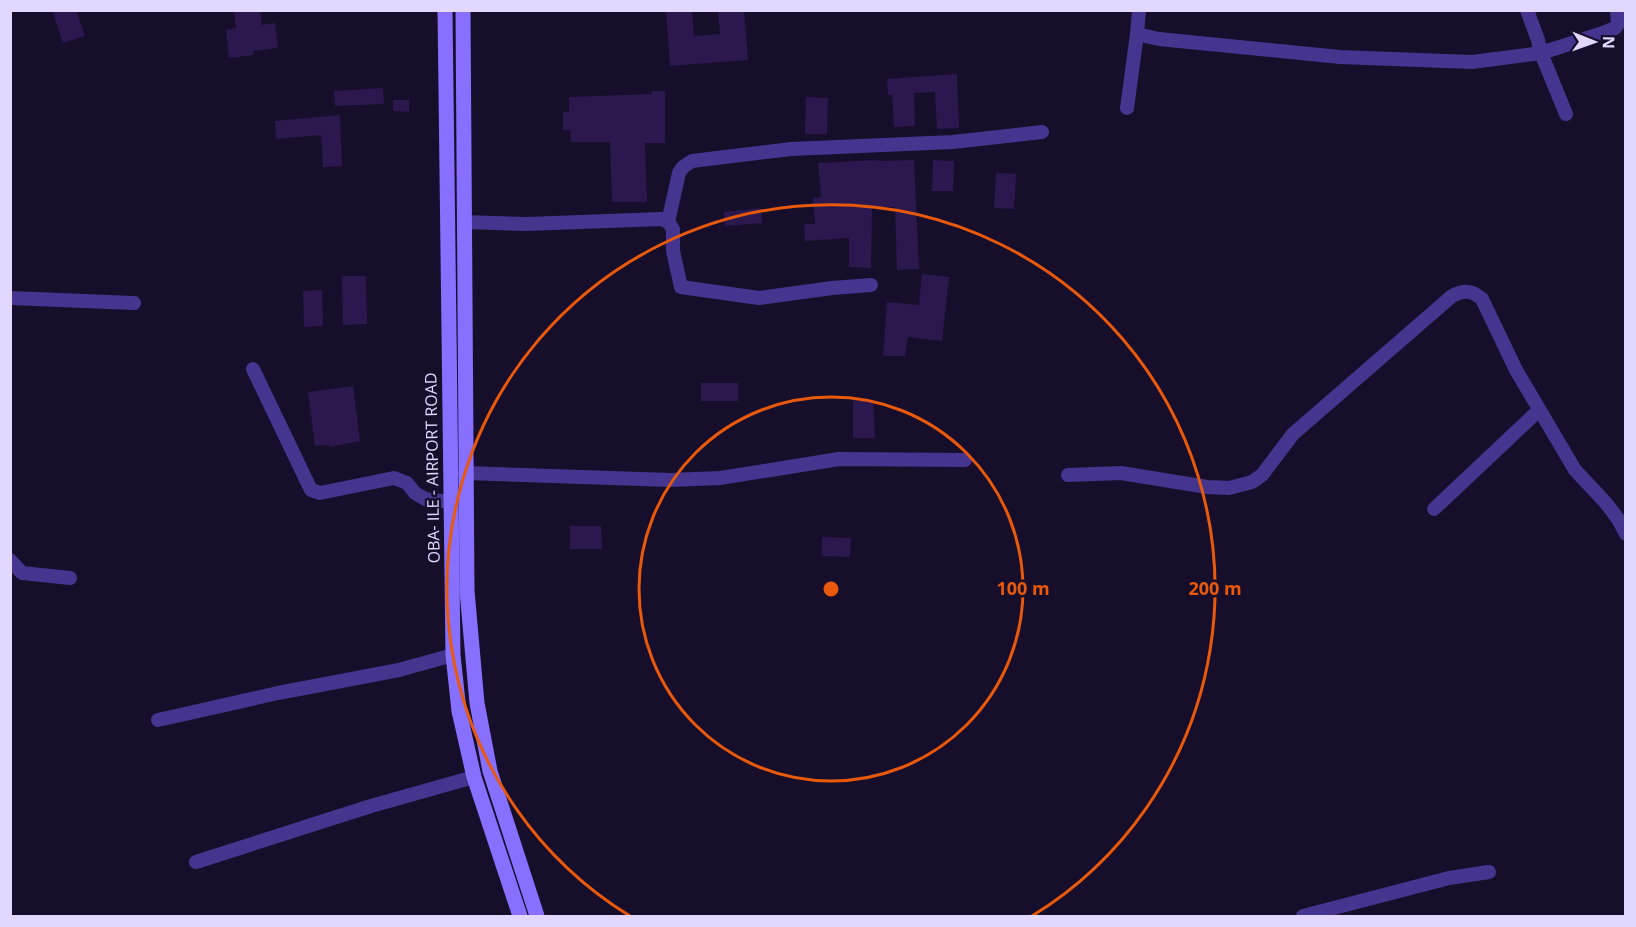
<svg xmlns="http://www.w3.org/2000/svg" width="1636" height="927" viewBox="0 0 1636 927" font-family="'Open Sans',sans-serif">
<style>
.building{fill:#2b184e}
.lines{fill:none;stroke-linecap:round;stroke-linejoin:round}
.minor{stroke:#45358f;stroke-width:14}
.secondary{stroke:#876fff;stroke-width:15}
.ring{fill:none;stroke:#e8590c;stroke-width:3}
.labels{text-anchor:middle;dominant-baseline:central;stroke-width:5;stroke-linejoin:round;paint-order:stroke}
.street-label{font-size:16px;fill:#e2d8ff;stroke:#170e2b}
.centre{fill:#e8590c;stroke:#170e2b;stroke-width:3}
.ring-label{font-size:18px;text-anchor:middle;font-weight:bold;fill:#e8590c;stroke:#170e2b;stroke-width:5;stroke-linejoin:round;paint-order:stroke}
</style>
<rect width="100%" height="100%" fill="#170e2b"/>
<g class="building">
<polygon points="52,10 76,10 85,36 63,43"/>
<polygon points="234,10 260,10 262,25 275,23 278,48 253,51 254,55 229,58 226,30 236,28"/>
<polygon points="666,10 692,10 694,36 720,34 718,10 744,10 748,60 670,66"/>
<polygon points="957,74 959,128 937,129 935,92 914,93 915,126 894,127 892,94 888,95 887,79"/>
<polygon points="383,88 384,104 335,106 334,91"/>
<polygon points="652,91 665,91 665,143 645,143 647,202 612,202 610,142 571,142 570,130 563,130 563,112 569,112 569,97 652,94"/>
<polygon points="806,97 828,98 827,134 805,134"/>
<polygon points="393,100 409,100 409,112 393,111"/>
<polygon points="340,115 342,166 323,167 321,135 276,139 275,121"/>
<polygon points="879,160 879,161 914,160 919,269 897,270 895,207 872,207 871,268 849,267 849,238 805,241 804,224 815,224 813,198 821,197 818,163"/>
<polygon points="933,160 954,161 953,191 932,191"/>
<polygon points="996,173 1016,174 1014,209 994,208"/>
<polygon points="761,208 762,223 725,226 724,212"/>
<polygon points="922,274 949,277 942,341 908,337 905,356 883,356 887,302 919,305"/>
<polygon points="342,276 366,276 367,324 343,325"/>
<polygon points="322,290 323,326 304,327 303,291"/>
<rect x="701" y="383" width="37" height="18"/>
<polygon points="353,386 360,441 329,447 329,445 315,446 308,392"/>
<polygon points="873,400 875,438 853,438 853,401"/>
<polygon points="570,526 601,526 602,549 570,549"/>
<polygon points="822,537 851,538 850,557 822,556"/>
</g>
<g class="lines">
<g class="minor">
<polyline points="1139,10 1137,34 1159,39 1340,57 1472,62 1541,53 1603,33 1615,28 1618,24 1617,10"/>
<polyline points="1527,10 1538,40 1541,53 1566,114"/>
<polyline points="1127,108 1137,34"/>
<polyline points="464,222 526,224 662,219 668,222 673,229 673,251 681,287 759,298 832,288 871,285"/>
<polyline points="668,222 679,173 683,167 692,161 791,149 953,142 1042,132"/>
<polyline points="10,298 134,303"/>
<polyline points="253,369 311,490 320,493 394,478 407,483 415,493 425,499 450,502"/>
<polyline points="465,473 670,480 720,478 839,459 965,460"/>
<path d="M1068,475l53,-2 86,14 22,1 23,-6 10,-7 31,-41 159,-138c12,-6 20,-6 30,3l34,71 59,100 31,33 12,16 8,15"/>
<polyline points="1434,509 1539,410"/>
<polyline points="10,560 22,573 70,578"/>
<polyline points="158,720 278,693 399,670 453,655"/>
<polyline points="196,862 371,806 474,777"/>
<polyline points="1303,916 1449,878 1489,872"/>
</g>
<g class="secondary">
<polyline points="445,10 453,655 459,711 474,777 520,916"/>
<polyline points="463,10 467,591 477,703 490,771 537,916"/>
</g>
</g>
<g class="ring">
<circle cx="831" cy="589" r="192"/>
<path d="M630 916A384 384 0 1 1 1032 916"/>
</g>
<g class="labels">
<g class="street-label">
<text transform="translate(432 468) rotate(-91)">OBA- ILE - AIRPORT ROAD</text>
</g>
</g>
<circle cx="831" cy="589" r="9" class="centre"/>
<g class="ring-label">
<text x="1023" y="595">100 m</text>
<text x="1215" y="595">200 m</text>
</g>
<rect width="1636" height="927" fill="none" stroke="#e2d8ff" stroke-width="24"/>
<g transform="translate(1594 42) rotate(91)" stroke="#170e2b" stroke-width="4.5" paint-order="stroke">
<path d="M0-4.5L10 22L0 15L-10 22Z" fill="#e2d8ff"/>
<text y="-9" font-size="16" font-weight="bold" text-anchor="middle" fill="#e2d8ff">N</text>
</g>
</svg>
